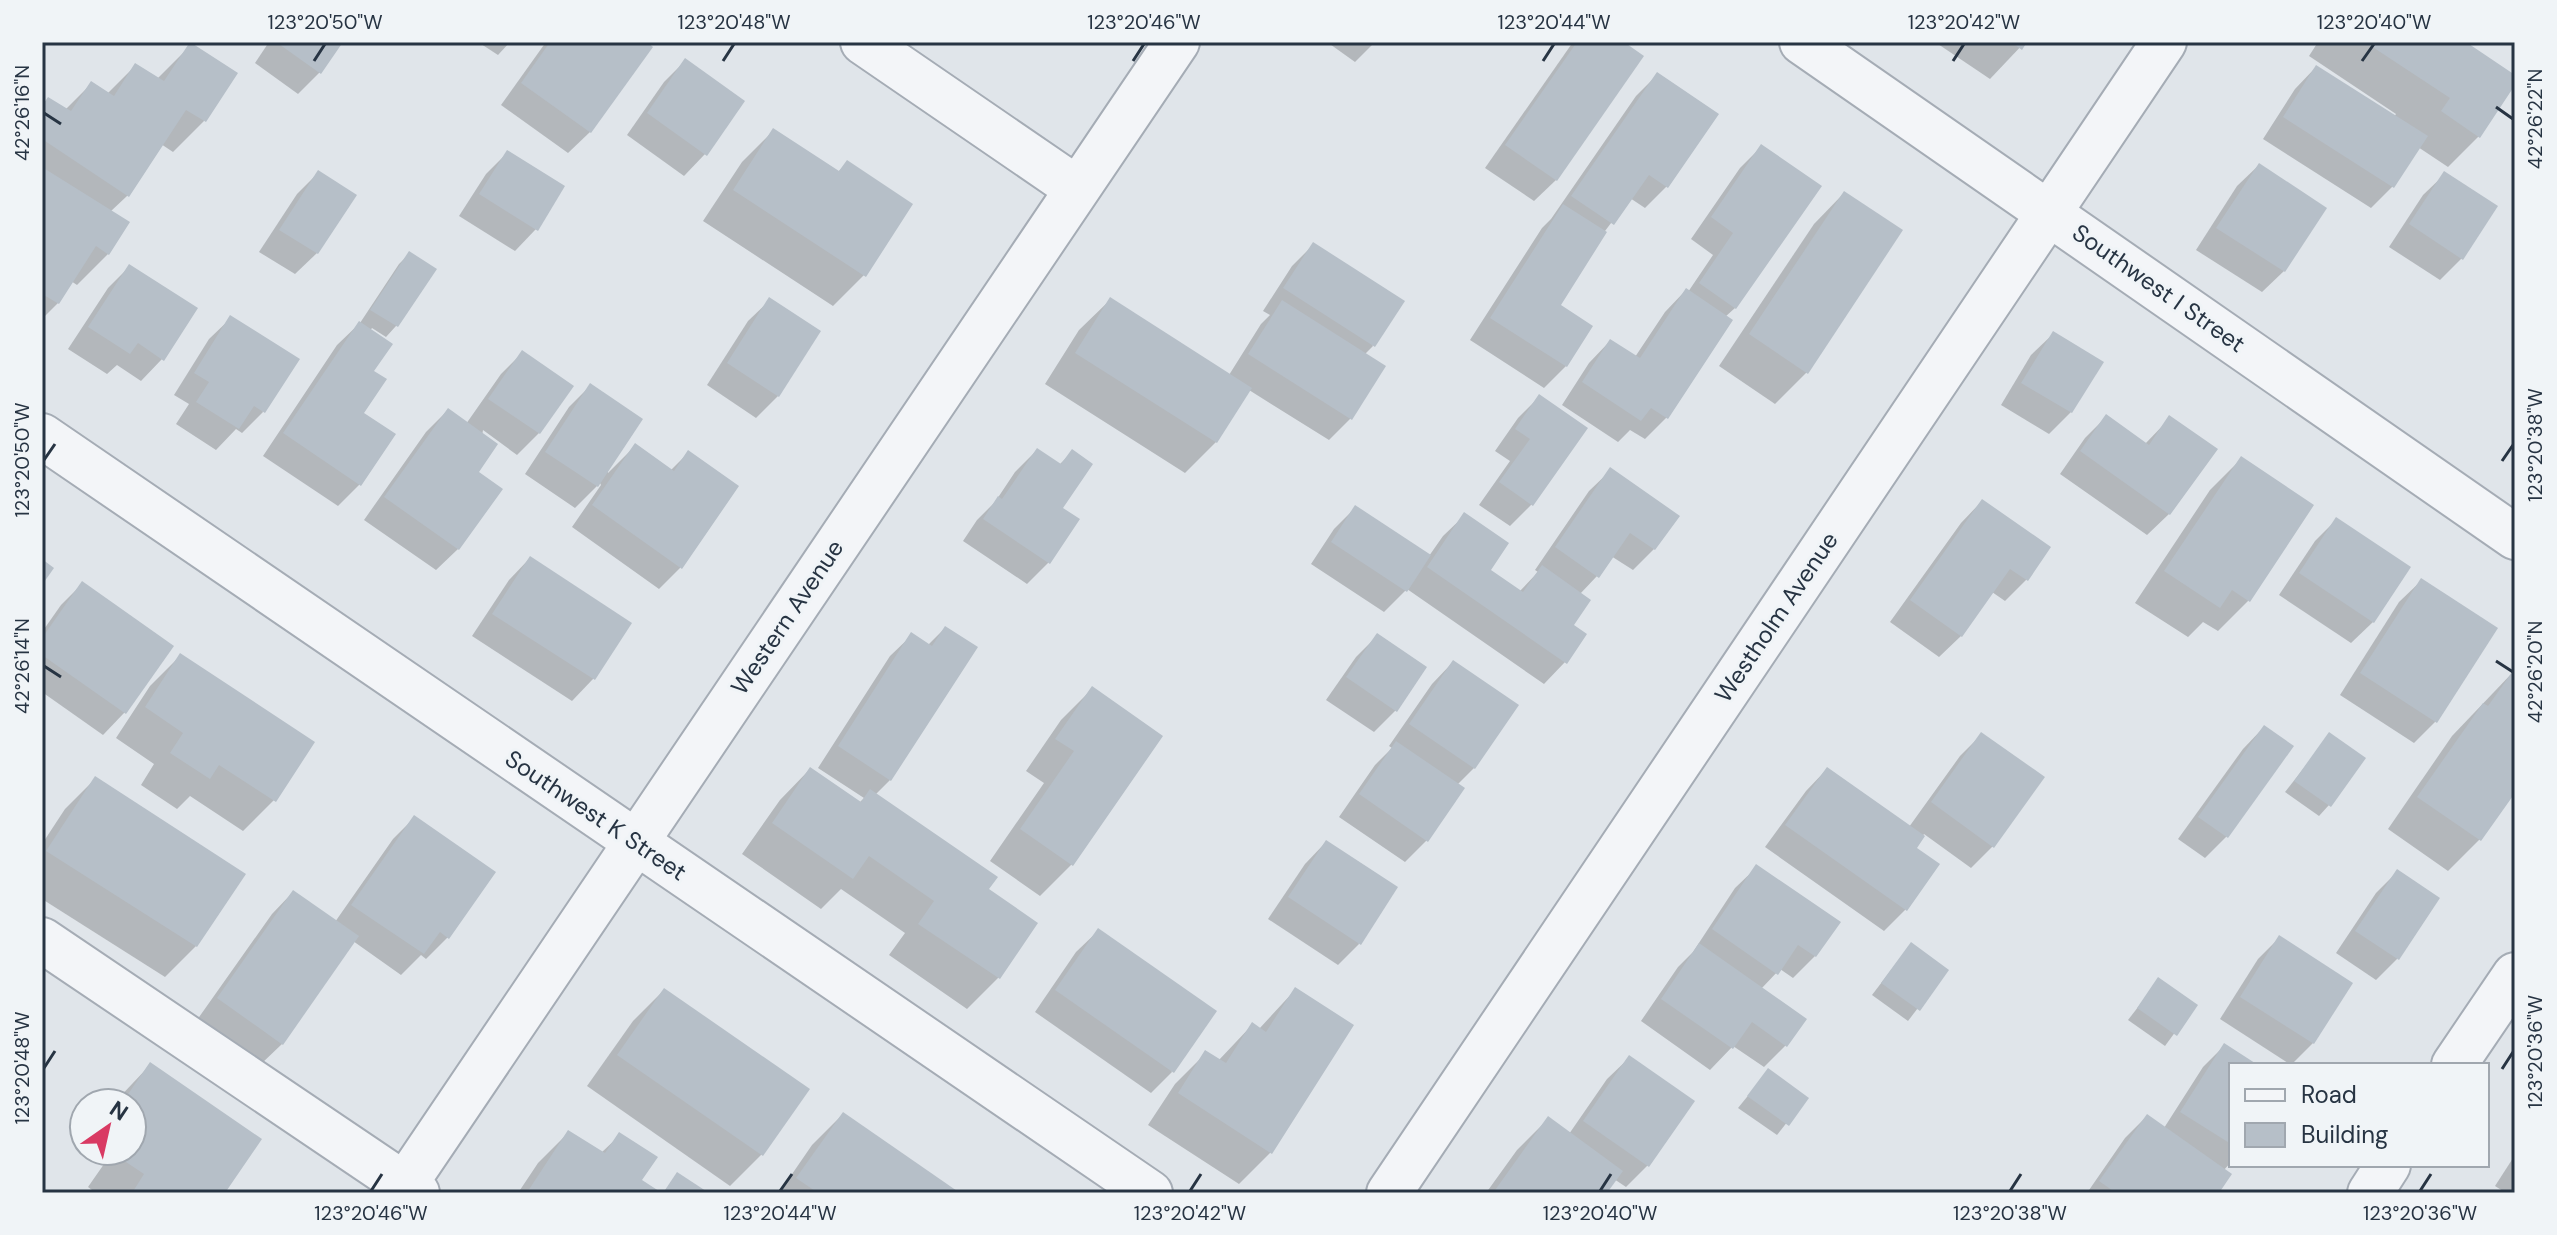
<svg xmlns="http://www.w3.org/2000/svg" width="2557" height="1235" viewBox="0 0 2557 1235" font-family="'DM Sans',sans-serif">
<style>
.shadow{fill:#0003}
.building{fill:#b6bfc8}
.lines{fill:none;stroke-linecap:round;stroke-linejoin:round}
.minor-casing{stroke:#a5acb5;stroke-width:48}
.minor{stroke:#f3f5f8;stroke-width:44}
.ticks{fill:none;stroke:#273443;stroke-width:3}
.labels{text-anchor:middle;dominant-baseline:central;stroke-width:6;stroke-linejoin:round;paint-order:stroke}
.street-label{font-size:24px;fill:#273443;stroke:#f0f4f7}
.neatline{fill:none;stroke:#273443;stroke-width:3}
.ticks-label{font-size:20px;text-anchor:middle;fill:#273443}
</style>
<rect width="100%" height="100%" fill="#e0e5ea"/>
<g class="shadow">
<polygon points="269,42 341,42 320,72 298,94 255,63"/>
<polygon points="478,42 510,42 498,55"/>
<polygon points="546,42 643,42 590,132 568,153 501,105"/>
<polygon points="1327,42 1375,42 1355,62"/>
<polygon points="1573,42 1621,42 1556,180 1534,201 1485,168"/>
<polygon points="1935,42 2025,42 1990,79"/>
<polygon points="2318,42 2462,42 2515,77 2515,82 2479,136 2448,167 2418,147 2392,187 2371,208 2263,139 2295,89 2316,67 2394,117 2396,114 2309,56"/>
<polygon points="191,45 204,121 173,152 161,144 127,196 110,212 108,254 77,285 71,281 58,303 42,319 42,106 48,99 65,110 91,84 107,94 136,65 157,79"/>
<polygon points="685,61 705,154 684,176 627,135 664,82"/>
<polygon points="1658,74 1716,115 1666,187 1645,208 1630,198 1605,231 1558,306 1566,366 1544,388 1470,340 1542,228 1551,219 1636,96"/>
<polygon points="773,131 838,172 847,163 864,275 833,306 703,221 742,162"/>
<polygon points="1762,146 1735,308 1725,317 1730,320 1666,418 1645,439 1630,430 1618,442 1562,405 1589,363 1610,341 1635,357 1665,312 1686,290 1688,292 1713,255 1691,239 1740,168"/>
<polygon points="507,153 536,229 515,251 459,216 486,174"/>
<polygon points="2259,165 2284,271 2262,292 2196,250 2237,186"/>
<polygon points="318,173 317,253 295,274 259,252 297,194"/>
<polygon points="2445,174 2462,258 2440,280 2389,247 2423,195"/>
<polygon points="1844,193 1901,230 1806,373 1775,404 1719,366 1814,224"/>
<polygon points="1314,244 1373,346 1364,355 1383,367 1350,419 1329,440 1249,390 1216,442 1185,473 1045,384 1079,330 1110,300 1229,375 1261,324 1270,315 1263,311 1292,266"/>
<polygon points="409,254 434,269 396,326 386,337 372,328 370,331 371,372 361,414 359,485 338,506 263,456 337,345 360,323 399,264"/>
<polygon points="130,266 162,359 141,381 117,365 107,374 68,349 108,288"/>
<polygon points="770,300 819,332 778,396 756,418 707,385 748,321"/>
<polygon points="231,318 263,412 242,433 236,429 216,450 176,424 189,404 174,395 209,339"/>
<polygon points="2053,334 2071,412 2049,434 2001,405 2031,355"/>
<polygon points="522,353 571,387 539,433 517,455 483,430 476,472 458,549 436,570 364,520 426,432 448,410 466,424 501,374"/>
<polygon points="590,386 608,473 635,446 670,471 688,453 680,568 659,589 572,527 601,485 600,483 575,508 525,474 569,407"/>
<polygon points="1539,397 1585,428 1531,505 1510,526 1479,505 1510,461 1495,451 1518,418"/>
<polygon points="2106,417 2145,444 2170,418 2169,514 2147,535 2060,474 2085,438"/>
<polygon points="1037,450 1059,465 1072,452 1048,563 1027,584 963,541 977,520 995,502 1015,472"/>
<polygon points="2241,459 2248,601 2218,631 2203,622 2188,637 2135,603 2210,490"/>
<polygon points="1611,470 1654,549 1633,570 1611,556 1597,576 1580,594 1571,625 1565,662 1544,684 1407,589 1384,612 1311,564 1334,529 1355,508 1429,556 1443,536 1465,515 1488,570 1519,592 1538,572 1535,570 1589,491"/>
<polygon points="1982,501 2049,548 2026,580 2005,601 1992,592 1961,636 1939,657 1890,622 1961,523"/>
<polygon points="2336,520 2373,622 2351,643 2279,595 2315,541"/>
<polygon points="530,558 629,623 593,679 572,701 472,636 509,580"/>
<polygon points="2421,581 2435,722 2414,743 2340,695 2399,602"/>
<polygon points="83,583 171,646 124,713 103,735 42,692 42,632 61,605"/>
<polygon points="945,628 890,780 875,795 986,890 1036,923 998,978 967,1009 889,955 905,933 841,889 821,909 742,854 780,800 810,769 859,803 864,798 818,768 890,656 912,635 928,645"/>
<polygon points="1377,636 1424,668 1395,711 1374,732 1326,700 1356,657"/>
<polygon points="181,655 274,800 243,831 190,796 177,809 141,785 154,764 116,738 150,686"/>
<polygon points="1453,662 1474,768 1457,785 1426,841 1405,862 1339,817 1375,765 1392,748 1389,746 1432,684"/>
<polygon points="2515,670 2515,790 2479,840 2448,871 2388,829 2452,736"/>
<polygon points="1092,689 1160,736 1071,865 1040,896 990,861 1044,783 1026,771 1061,720"/>
<polygon points="2264,727 2226,837 2205,858 2178,839 2243,749"/>
<polygon points="1981,735 1993,846 1971,868 1924,834 1914,849 1905,910 1884,931 1765,847 1806,791 1827,769 1909,827 1960,756"/>
<polygon points="2330,735 2329,805 2319,816 2285,792"/>
<polygon points="96,778 196,946 165,977 42,899 42,844 65,809"/>
<polygon points="415,817 448,937 426,959 421,955 401,975 353,941 282,1044 260,1065 197,1020 272,914 293,892 335,922 393,839"/>
<polygon points="1326,842 1359,944 1338,965 1268,919 1305,864"/>
<polygon points="1757,867 1838,923 1815,956 1793,978 1780,969 1761,989 1804,1019 1785,1046 1764,1067 1733,1046 1710,1070 1641,1021 1678,967 1693,952 1735,888"/>
<polygon points="2397,872 2397,959 2376,980 2336,953 2376,893"/>
<polygon points="1098,931 1172,1072 1151,1093 1035,1012 1076,952"/>
<polygon points="2279,938 2351,984 2313,1043 2291,1065 2220,1019 2258,959"/>
<polygon points="1911,944 1947,970 1908,1021 1872,995"/>
<polygon points="2159,980 2195,1005 2165,1046 2128,1020"/>
<polygon points="664,990 807,1090 761,1155 730,1186 587,1086 633,1021"/>
<polygon points="1295,990 1270,1153 1239,1184 1148,1125 1175,1084 1206,1053 1218,1061 1252,1025 1259,1029"/>
<polygon points="2224,1046 2254,1065 2231,1065 2231,1162 2224,1170 2217,1193 2087,1193 2125,1138 2147,1116 2164,1128 2203,1067"/>
<polygon points="1629,1058 1692,1101 1647,1166 1626,1187 1614,1179 1605,1193 1486,1193 1517,1150 1548,1119 1569,1134 1607,1079"/>
<polygon points="150,1065 222,1193 96,1193 88,1187 111,1154 107,1151 132,1151 132,1103 114,1103"/>
<polygon points="1768,1071 1806,1098 1777,1135 1738,1108"/>
<polygon points="843,1114 956,1193 779,1193 812,1145"/>
<polygon points="569,1132 601,1153 620,1135 639,1181 659,1193 518,1193 538,1163"/>
<polygon points="2515,1155 2515,1193 2506,1193 2495,1186"/>
</g>
<g class="building">
<polygon points="190,42 238,73 206,122 186,110 129,197 42,139 42,106 48,97 71,111 91,81 114,96 135,63 164,81"/>
<polygon points="276,42 343,42 321,74"/>
<polygon points="550,42 647,42 653,47 591,133 521,83"/>
<polygon points="1577,42 1624,42 1644,56 1557,181 1505,145"/>
<polygon points="2011,42 2027,42 2022,50"/>
<polygon points="2365,42 2466,42 2515,75 2515,85 2480,138 2441,111 2450,98"/>
<polygon points="685,58 745,101 707,156 647,113"/>
<polygon points="2316,65 2428,136 2394,188 2283,117"/>
<polygon points="1657,72 1719,114 1668,188 1649,175 1614,225 1571,196"/>
<polygon points="773,128 839,171 847,160 913,204 866,277 733,190"/>
<polygon points="1761,144 1822,186 1736,309 1699,283 1733,233 1711,217"/>
<polygon points="507,150 565,186 538,231 479,194"/>
<polygon points="2259,163 2327,208 2285,272 2216,228"/>
<polygon points="42,167 130,222 109,255 96,246 59,304 42,294"/>
<polygon points="318,170 357,195 318,254 279,230"/>
<polygon points="2444,171 2498,206 2463,260 2409,224"/>
<polygon points="1844,191 1903,230 1808,374 1749,334"/>
<polygon points="1563,204 1607,232 1561,305 1593,326 1567,367 1490,318"/>
<polygon points="1313,242 1405,301 1375,347 1283,288"/>
<polygon points="409,251 437,269 398,327 370,310"/>
<polygon points="129,264 198,308 164,361 138,343 130,354 88,327"/>
<polygon points="1686,288 1733,320 1668,419 1651,408 1641,421 1582,382 1610,339 1640,358"/>
<polygon points="769,297 821,331 779,397 727,363"/>
<polygon points="1110,297 1252,388 1217,443 1075,353"/>
<polygon points="1282,300 1386,366 1352,420 1248,354"/>
<polygon points="230,315 300,359 265,413 254,406 239,429 196,402 209,382 194,373"/>
<polygon points="359,321 393,344 374,371 387,379 364,413 396,434 361,486 283,433"/>
<polygon points="2053,331 2104,362 2072,413 2021,383"/>
<polygon points="522,350 574,386 540,434 488,399"/>
<polygon points="590,383 643,419 598,487 545,452"/>
<polygon points="1539,394 1588,428 1533,506 1499,482 1530,439 1515,429"/>
<polygon points="448,408 498,444 479,472 503,489 459,550 384,497"/>
<polygon points="2106,414 2149,445 2169,415 2218,449 2170,515 2080,451"/>
<polygon points="635,443 674,471 688,450 739,486 682,569 592,505"/>
<polygon points="1037,448 1061,464 1072,449 1093,464 1063,508 1080,519 1050,564 983,519 998,496 1002,499"/>
<polygon points="2241,456 2314,505 2250,602 2232,590 2220,608 2164,571"/>
<polygon points="1610,467 1680,516 1655,550 1630,533 1599,578 1555,547"/>
<polygon points="1982,499 2051,547 2028,581 2010,569 1962,637 1910,600"/>
<polygon points="1355,505 1431,555 1407,592 1331,542"/>
<polygon points="1464,512 1509,543 1491,570 1523,592 1542,565 1591,600 1574,625 1587,634 1567,664 1427,567"/>
<polygon points="2336,517 2411,567 2374,623 2299,573"/>
<polygon points="530,556 632,623 595,680 492,614"/>
<polygon points="42,559 54,568 42,585"/>
<polygon points="2421,578 2498,628 2437,723 2360,673"/>
<polygon points="82,581 174,646 126,714 42,655 42,638"/>
<polygon points="945,626 978,647 891,781 838,746 911,632 932,646"/>
<polygon points="1377,633 1427,667 1397,712 1346,677"/>
<polygon points="180,653 315,742 276,802 219,765 210,779 170,753 183,733 145,707"/>
<polygon points="1453,660 1519,705 1475,769 1409,724"/>
<polygon points="2515,668 2515,793 2481,841 2417,797 2483,703 2488,706"/>
<polygon points="1092,686 1163,736 1073,866 1020,829 1074,751 1055,739"/>
<polygon points="2264,725 2294,746 2228,838 2198,817"/>
<polygon points="1981,732 2045,777 1994,848 1931,802"/>
<polygon points="2329,732 2366,758 2331,807 2294,781"/>
<polygon points="1396,741 1465,788 1428,842 1359,794"/>
<polygon points="810,767 861,802 870,789 998,877 989,889 1038,923 1000,979 918,924 934,901 869,856 853,879 772,823"/>
<polygon points="1827,767 1925,836 1917,848 1940,864 1907,911 1785,825"/>
<polygon points="95,776 246,874 197,947 46,851"/>
<polygon points="414,815 496,872 449,939 440,932 424,954 351,905"/>
<polygon points="1326,840 1398,887 1361,945 1288,897"/>
<polygon points="1756,864 1841,922 1816,957 1798,945 1778,975 1712,929"/>
<polygon points="2397,869 2440,898 2399,960 2355,931"/>
<polygon points="293,890 359,936 283,1045 217,998"/>
<polygon points="1098,928 1217,1011 1174,1073 1055,990"/>
<polygon points="2279,935 2353,983 2314,1044 2240,997"/>
<polygon points="1911,942 1949,970 1920,1011 1881,983"/>
<polygon points="1699,943 1807,1019 1787,1047 1752,1022 1733,1049 1661,999"/>
<polygon points="2158,977 2198,1005 2177,1036 2137,1008"/>
<polygon points="1295,987 1354,1025 1272,1154 1178,1093 1205,1050 1226,1063 1252,1022 1266,1032"/>
<polygon points="664,988 810,1089 763,1156 617,1055"/>
<polygon points="2224,1043 2258,1065 2231,1065 2231,1144 2180,1112"/>
<polygon points="1629,1055 1695,1101 1649,1167 1583,1121"/>
<polygon points="150,1062 262,1139 225,1193 132,1193 144,1174 117,1156 120,1151 132,1151 132,1134 141,1122 132,1116 132,1103 122,1103"/>
<polygon points="1768,1068 1809,1098 1789,1126 1747,1096"/>
<polygon points="843,1112 960,1193 818,1193 796,1178"/>
<polygon points="2147,1114 2232,1174 2219,1193 2116,1193 2099,1181"/>
<polygon points="1548,1116 1623,1171 1607,1193 1493,1193"/>
<polygon points="568,1130 605,1153 619,1132 658,1157 642,1180 662,1193 528,1191"/>
<polygon points="677,1172 709,1193 663,1193"/>
</g>
<g class="lines">
<defs>
<g id="minor">
<polyline points="863,42 1076,188"/>
<polyline points="1802,42 2515,537"/>
<polyline points="42,436 1150,1193"/>
<polyline points="42,940 417,1193"/>
<polyline points="2454,1065 2515,975"/>
<polyline points="399,1193 1177,42"/>
<polyline points="1389,1193 2164,42"/>
<polyline points="2370,1193 2388,1165"/>
</g>
</defs>
<use href="#minor" class="minor-casing"/>
<use href="#minor" class="minor"/>
</g>
<path class="ticks" d="M314,61l11,-17M723,61l11,-17M1133,61l11,-17M1543,61l11,-17M1953,61l11,-17M2362,61l12,-17M2496,107l17,12M44,113l17,11M44,460l11,-16M2502,461l11,-16M2496,661l17,11M44,666l17,11M44,1068l11,-17M2502,1069l11,-17M371,1191l11,-17M780,1191l12,-17M1190,1191l11,-17M1600,1191l11,-17M2010,1191l11,-17M2420,1191l11,-17"/>
<g class="labels">
<g class="street-label">
<text transform="translate(2159 288) rotate(35)">Southwest I Street</text>
<text transform="translate(787 617) rotate(-56)">Western Avenue</text>
<text transform="translate(1776 617) rotate(-56)">Westholm Avenue</text>
<text transform="translate(596 815) rotate(34)">Southwest K Street</text>
</g>
</g>
<rect width="2557" height="1235" fill="none" stroke="#f0f4f7" stroke-width="88"/>
<rect x="2229" y="1063" width="260" height="104" fill="#f0f4f7" stroke="#a0a7af" stroke-width="2"/>
<rect x="2245" y="1089" width="40" height="12" fill="#f3f5f8" stroke="#a0a7af" stroke-width="2"/>
<text x="2301" y="1103" font-size="24" fill="#273443">Road</text>
<rect x="2245" y="1123" width="40" height="24" fill="#b6bfc8" stroke="#a0a7af" stroke-width="2"/>
<text x="2301" y="1143" font-size="24" fill="#273443">Building</text>
<g transform="translate(108 1127) rotate(34)"><circle r="38" fill="#f0f4f7" stroke="#a0a7af" stroke-width="2"/>
<path d="M0-6L14 30L0 20L-14 30Z" fill="#d93a63"/>
<text y="-12" font-size="22" font-weight="bold" text-anchor="middle" fill="#273443">N</text>
</g>
<rect x="44" y="44" width="2469" height="1147" class="neatline"/>
<g class="ticks-label">
<text x="325" y="29">123°20'50"W</text>
<text x="734" y="29">123°20'48"W</text>
<text x="1144" y="29">123°20'46"W</text>
<text x="1554" y="29">123°20'44"W</text>
<text x="1964" y="29">123°20'42"W</text>
<text x="2374" y="29">123°20'40"W</text>
<text transform="translate(22 113) rotate(-90)" y="7">42°26'16"N</text>
<text transform="translate(2535 119) rotate(-90)" y="7">42°26'22"N</text>
<text transform="translate(2535 445) rotate(-90)" y="7">123°20'38"W</text>
<text transform="translate(22 460) rotate(-90)" y="7">123°20'50"W</text>
<text transform="translate(22 666) rotate(-90)" y="7">42°26'14"N</text>
<text transform="translate(2535 672) rotate(-90)" y="7">42°26'20"N</text>
<text transform="translate(2535 1052) rotate(-90)" y="7">123°20'36"W</text>
<text transform="translate(22 1068) rotate(-90)" y="7">123°20'48"W</text>
<text x="371" y="1220">123°20'46"W</text>
<text x="780" y="1220">123°20'44"W</text>
<text x="1190" y="1220">123°20'42"W</text>
<text x="1600" y="1220">123°20'40"W</text>
<text x="2010" y="1220">123°20'38"W</text>
<text x="2420" y="1220">123°20'36"W</text>
</g>
</svg>
